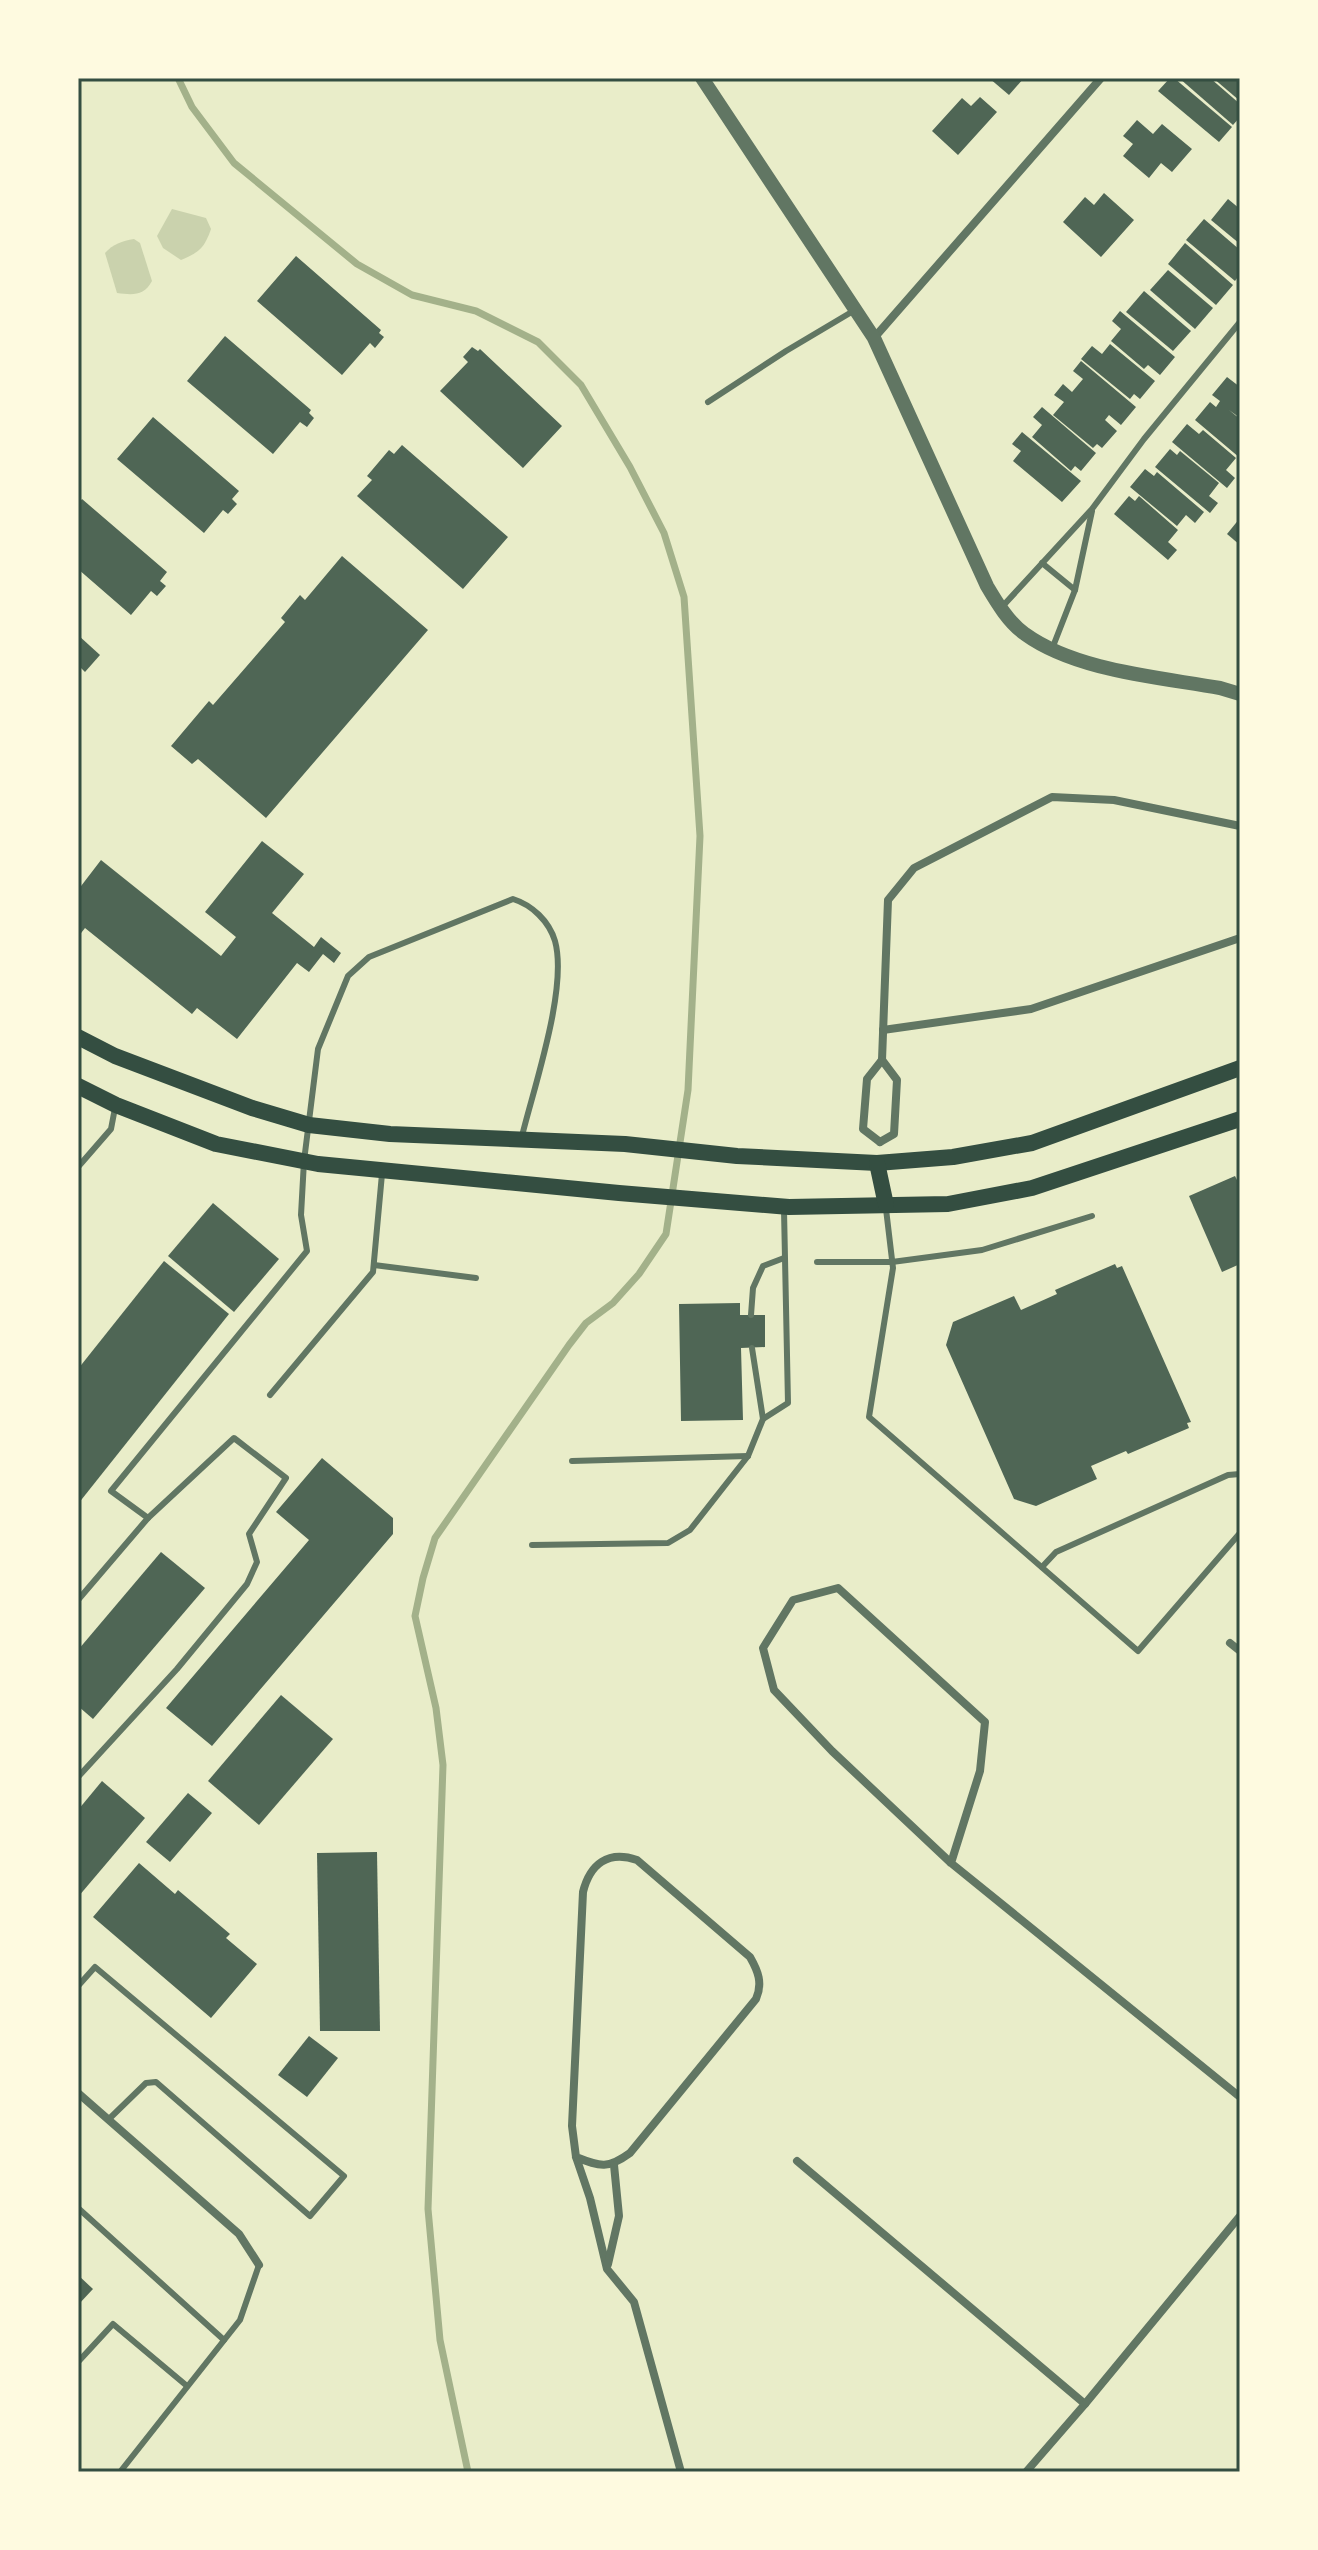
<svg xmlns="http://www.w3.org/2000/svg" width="1318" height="2550" viewBox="0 0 1318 2550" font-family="Ubuntu,sans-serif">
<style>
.green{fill:#cad2ad}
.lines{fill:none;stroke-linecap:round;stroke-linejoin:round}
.stream{stroke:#a3b18a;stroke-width:7}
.building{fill:#4f6655}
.service{stroke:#617663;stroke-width:6}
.minor{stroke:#617663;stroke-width:8}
.tertiary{stroke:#617663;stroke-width:14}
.secondary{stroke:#344e41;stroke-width:16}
.neatline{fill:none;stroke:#344e41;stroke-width:3}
</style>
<rect width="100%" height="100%" fill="#e9edc9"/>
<g class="green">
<path d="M172,209l34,9 5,11c-7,20 -12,23 -30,31l-18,-12 -6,-12z"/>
<path d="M134,239l6,4 12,38c-8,15 -19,14 -35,12l-12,-40c8,-9 17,-12 29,-14z"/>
</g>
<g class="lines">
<polyline class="stream" points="178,78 192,107 234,163 357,264 412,295 476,311 538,342 581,385 630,467 664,533 684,597 700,836 688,1090 666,1234 639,1274 613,1303 586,1323 569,1345 435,1538 423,1578 415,1616 436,1708 443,1765 428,2209 440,2340 468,2472"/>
</g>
<g class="building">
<polygon points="989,78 1024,78 1009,95"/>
<polygon points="1170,78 1174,78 1232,127 1219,142 1158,91"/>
<polygon points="1179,78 1210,78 1240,104 1240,117 1233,125"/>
<polygon points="1213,78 1240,78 1240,101"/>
<polygon points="980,97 997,112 958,155 932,131 962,98 971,106"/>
<polygon points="1137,120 1153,134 1162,124 1192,149 1172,172 1161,163 1149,178 1123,156 1133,144 1123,136"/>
<polygon points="1104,193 1134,220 1101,257 1063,222 1085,197 1094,205"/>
<polygon points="1228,199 1240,209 1240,244 1211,220"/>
<polygon points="1204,219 1240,250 1240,274 1235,281 1186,240"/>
<polygon points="1185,243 1233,285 1216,305 1168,264"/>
<polygon points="296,256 381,330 379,333 384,337 375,348 370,343 342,375 257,301"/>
<polygon points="1168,270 1213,308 1195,329 1150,290"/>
<polygon points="1144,291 1191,331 1173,351 1126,312"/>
<polygon points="1120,311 1175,357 1160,375 1148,365 1144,369 1111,341 1121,329 1112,321"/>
<polygon points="225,336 311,410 309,413 314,418 307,427 300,422 273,454 187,381"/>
<polygon points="1110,344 1155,381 1140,399 1134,394 1130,399 1081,359 1092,346 1102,354"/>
<polygon points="472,347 478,351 480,349 562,426 523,468 440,391 468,362 463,357"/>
<polygon points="1081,361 1136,407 1121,425 1109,415 1105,420 1117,431 1102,448 1097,444 1093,448 1053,415 1064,402 1054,395 1063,384 1072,392 1083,379 1073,371"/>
<polygon points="1227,377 1240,387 1240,418 1229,410 1240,419 1240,458 1195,420 1210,402 1216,407 1220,401 1212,395"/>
<polygon points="1042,407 1096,453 1081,471 1075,466 1071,471 1032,437 1042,425 1033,417"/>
<polygon points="153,417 239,491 232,499 237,504 228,514 223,510 204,533 117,459"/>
<polygon points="1187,424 1199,434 1203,430 1236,458 1226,470 1235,478 1227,488 1172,442"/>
<polygon points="1022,432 1081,481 1062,502 1013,461 1021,451 1012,444"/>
<polygon points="402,445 508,537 463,589 357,496 372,480 367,476 389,450 394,454"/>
<polygon points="1170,449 1177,455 1180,451 1219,483 1209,496 1218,503 1210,513 1155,467"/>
<polygon points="1145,469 1154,476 1157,472 1204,512 1195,523 1186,515 1177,526 1130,487"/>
<polygon points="1129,496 1135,501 1139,496 1178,530 1168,542 1177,550 1168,560 1114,514"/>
<polygon points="82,499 167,572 160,581 166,586 157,596 151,591 131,615 78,569 78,504"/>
<polygon points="1240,518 1240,545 1227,534"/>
<polygon points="342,556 428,630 266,818 198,759 192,764 171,746 209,701 213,705 285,622 281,618 300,595 305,600"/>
<polygon points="78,635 100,655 85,672 78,665"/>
<polygon points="262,841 304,874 272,913 314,947 321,937 341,953 334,963 323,954 309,972 297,963 237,1039 197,1008 192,1014 85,928 78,937 78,890 101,860 221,956 236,937 205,912"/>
<polygon points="1235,1176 1240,1186 1240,1264 1222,1272 1189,1196"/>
<polygon points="213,1203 279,1259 234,1312 168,1256"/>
<polygon points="164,1261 229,1314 78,1504 78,1369"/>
<polygon points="1115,1264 1117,1268 1122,1266 1191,1422 1187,1423 1189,1428 1128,1454 1126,1451 1091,1466 1097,1479 1036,1506 1014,1499 946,1345 953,1322 1014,1296 1021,1310 1057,1294 1055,1290"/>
<polygon points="740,1303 740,1315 765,1315 765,1347 741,1348 743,1420 681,1421 679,1304"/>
<polygon points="322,1458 393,1518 393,1534 212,1746 166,1708 309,1540 276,1512"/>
<polygon points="161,1552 205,1588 93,1719 78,1706 78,1650"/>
<polygon points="281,1695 333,1739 259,1825 208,1781"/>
<polygon points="102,1781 145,1818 78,1897 78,1810"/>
<polygon points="188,1793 212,1813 170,1862 146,1842"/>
<polygon points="377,1852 380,2031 320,2031 317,1853"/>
<polygon points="139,1863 175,1894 178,1890 230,1934 226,1938 257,1964 211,2018 93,1917"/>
<polygon points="309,2036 338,2058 307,2097 278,2075"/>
<polygon points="78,2275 93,2289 78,2305"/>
</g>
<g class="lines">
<g class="service">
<polyline points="708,402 786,351 855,310"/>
<polyline points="1042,563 1075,590"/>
<polyline points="1001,608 1092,509 1144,439 1240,322"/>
<polyline points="1052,649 1075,590 1092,511"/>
<polyline points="78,1167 111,1129 115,1108"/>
<polyline points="886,1209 893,1268 869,1417 1138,1651 1240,1533"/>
<polyline points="817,1262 892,1262 982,1250 1092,1216"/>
<polyline points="374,1265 476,1278"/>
<polyline points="751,1315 753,1288 763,1266 784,1258"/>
<polyline points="752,1348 763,1419"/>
<polyline points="270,1395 373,1272 382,1174"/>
<polyline points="572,1461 748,1456"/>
<polyline points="532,1545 668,1543 690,1530 748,1456 763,1419 788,1403 784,1210"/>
<polyline points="1042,1567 1056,1552 1228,1475 1240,1474"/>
<path d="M78,1600l70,-82 -37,-27 196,-240 -6,-36 3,-54 14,-112 30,-73 21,-19 144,-58c19,6 36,22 42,42 13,47 -21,146 -33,195"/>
<polyline points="78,1777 177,1669 247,1584 257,1562 249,1534 286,1478 234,1438 148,1518"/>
<polyline points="78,1986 95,1967 344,2176 310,2216 156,2082 146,2083 109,2119"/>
<polyline points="78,2208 224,2340"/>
<polyline points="78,2362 113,2324 187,2386"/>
<polyline points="120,2472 240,2320 259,2265"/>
</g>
<g class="minor">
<polyline points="874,338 1101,78"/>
<polyline points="883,1030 1031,1009 1240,938"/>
<polyline points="880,1142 863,1129 867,1079 882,1060 888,900 914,868 1052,797 1114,800 1240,826"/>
<polyline points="880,1142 894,1134 897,1080 882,1060"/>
<polyline points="1230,1643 1240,1651"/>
<polyline points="951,1863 980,1771 985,1722 838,1588 793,1600 763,1648 774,1690 832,1751 951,1863 1240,2097"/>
<polyline points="78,2093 239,2234 259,2265"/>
<path d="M576,2157c25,10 32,12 54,-4l126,-154c7,-16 2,-28 -6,-42l-113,-97c-29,-10 -47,4 -54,32l-11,234 4,31 14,41 17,71 27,33 47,170"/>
<polyline points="797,2161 1085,2404"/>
<polyline points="608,2264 619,2216 614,2165"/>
<polyline points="1026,2472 1085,2404 1240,2216"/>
</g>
<path class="tertiary" d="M702,78l172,260 113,248c10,17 22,37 38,48 51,37 134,43 195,54l20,6"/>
<g class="secondary">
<polyline points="78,1037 115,1056 252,1108 309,1125 390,1134 625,1144 737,1156 877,1163 953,1157 1032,1143 1240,1068"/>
<polyline points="78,1086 116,1105 216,1144 318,1164 619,1193 789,1207 948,1204 1032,1188 1240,1119"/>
<polyline points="877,1163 886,1205"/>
</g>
</g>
<rect width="1318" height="2550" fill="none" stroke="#fefae0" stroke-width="160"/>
<rect x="80" y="80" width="1158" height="2390" class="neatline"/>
</svg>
